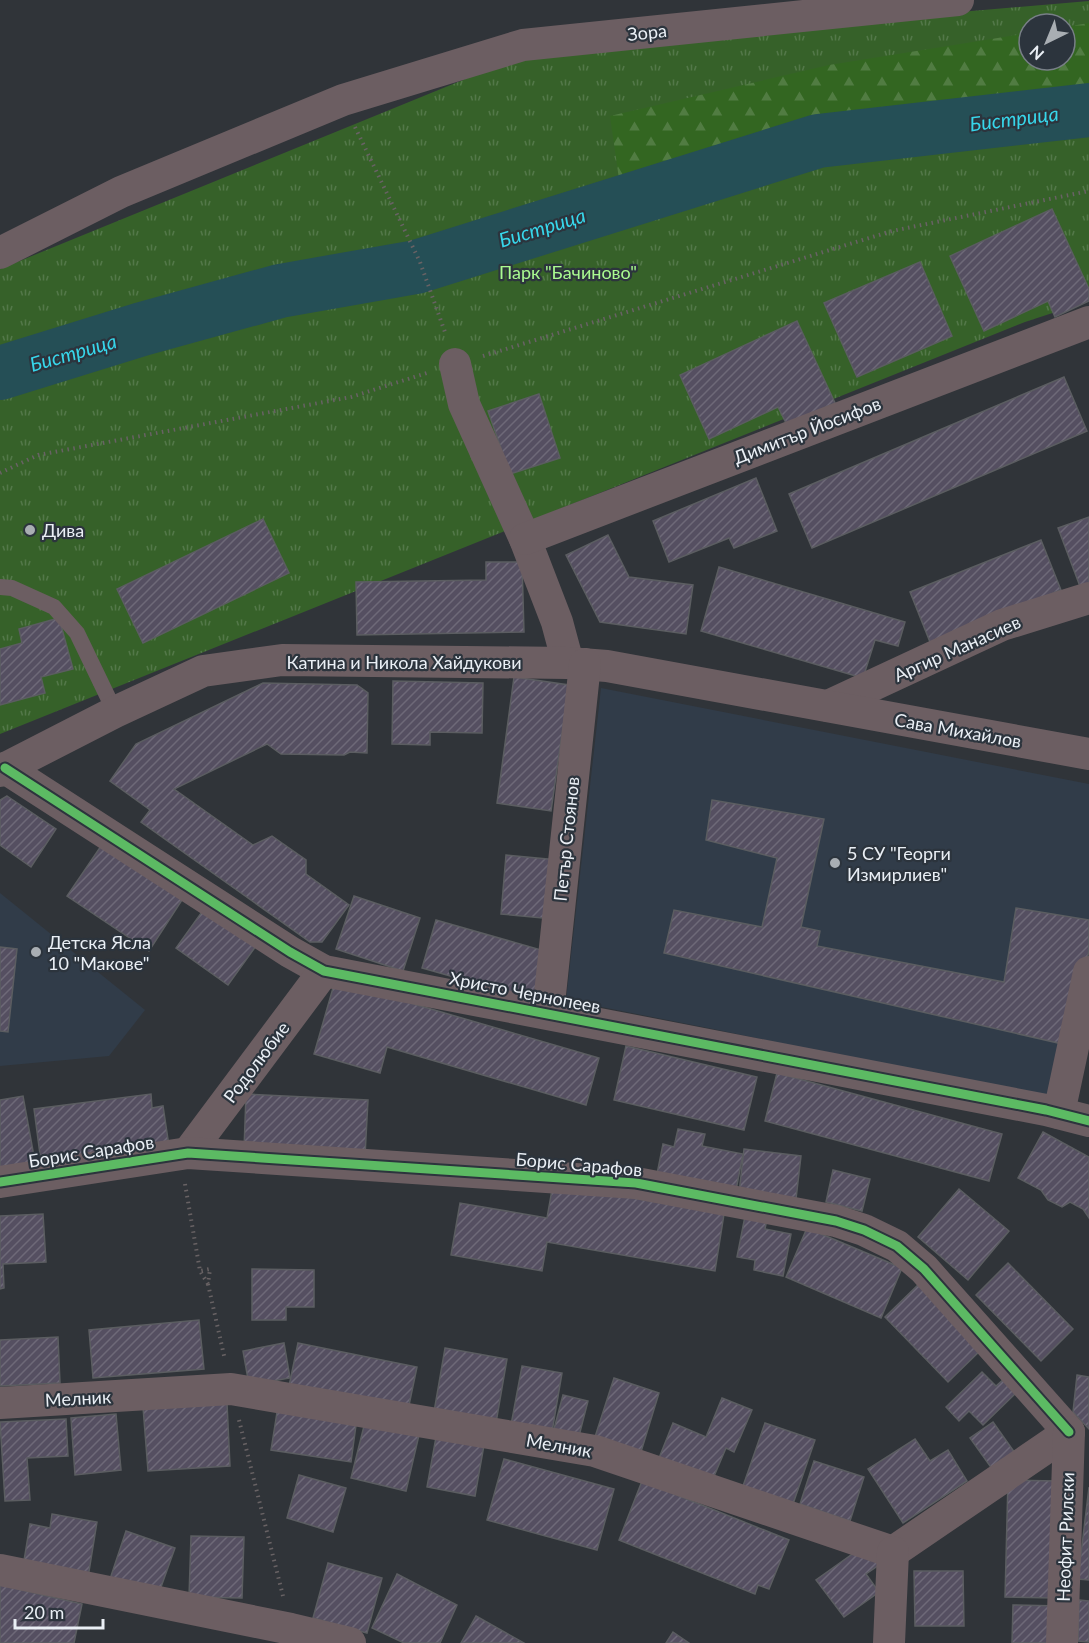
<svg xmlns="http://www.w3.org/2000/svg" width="1089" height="1643" viewBox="0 0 1089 1643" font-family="Lato,sans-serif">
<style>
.built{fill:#313c49}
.grass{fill:url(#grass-tufts);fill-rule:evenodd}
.forest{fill:url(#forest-firs)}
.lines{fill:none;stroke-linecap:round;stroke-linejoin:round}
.river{stroke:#254f56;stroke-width:54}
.building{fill:url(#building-hatch);stroke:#5b5d61;stroke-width:1.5}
.path{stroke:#686264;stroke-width:4;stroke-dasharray:1.5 4.5;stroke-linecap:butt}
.service{stroke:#6c5e62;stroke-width:16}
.minor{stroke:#6c5e62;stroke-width:32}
.cycleway-casing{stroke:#2c343d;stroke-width:13}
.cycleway{stroke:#5cba63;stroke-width:9}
.poi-dot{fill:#a9aeb3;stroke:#2c343d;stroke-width:2}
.labels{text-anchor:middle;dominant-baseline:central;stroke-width:4.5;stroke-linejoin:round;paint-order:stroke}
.street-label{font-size:18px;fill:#eaeff5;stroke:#2c343d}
.park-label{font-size:18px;fill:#a9fa90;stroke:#2c343d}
.poi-label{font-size:18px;fill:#eaeff5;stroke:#2c343d;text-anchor:start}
.water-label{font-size:20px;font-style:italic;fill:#37d6ea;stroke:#2c343d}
</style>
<defs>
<pattern id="grass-tufts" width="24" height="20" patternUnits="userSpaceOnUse" patternTransform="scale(1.5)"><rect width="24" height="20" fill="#366129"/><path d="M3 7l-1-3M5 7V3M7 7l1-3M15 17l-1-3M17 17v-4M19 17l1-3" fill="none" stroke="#537849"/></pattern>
<pattern id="forest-firs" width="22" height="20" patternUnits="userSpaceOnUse" patternTransform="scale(1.5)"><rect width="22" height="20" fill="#336621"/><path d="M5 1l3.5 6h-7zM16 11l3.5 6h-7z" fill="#517c42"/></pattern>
<pattern id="building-hatch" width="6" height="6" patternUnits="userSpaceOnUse" patternTransform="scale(1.5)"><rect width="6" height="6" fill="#554f61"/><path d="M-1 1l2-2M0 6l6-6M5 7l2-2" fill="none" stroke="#6e6978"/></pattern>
</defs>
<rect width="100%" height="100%" fill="#303439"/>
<g class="built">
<polygon points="601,688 1089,784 1089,941 1057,1102 718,1030 566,1000"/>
<polygon points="0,893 145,1010 109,1056 0,1066"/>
</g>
<path class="grass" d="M1089,1v300l-64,21 -1025,412v-465l541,-221zM1029,24h36v36h-36z"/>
<polygon class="forest" points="1089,23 1089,91 879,124 620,186 610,116 829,65 1029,33 1029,60 1065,60 1065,27"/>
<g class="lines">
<polyline class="river" points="0,373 142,329 280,291 416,267 818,141 1089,110"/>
</g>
<g class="building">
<polygon points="1052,209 1089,289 1089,301 1055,317 1048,301 984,331 950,256"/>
<polygon points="920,262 952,336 857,377 824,303"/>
<polygon points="797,321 835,403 787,425 778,407 709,439 680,375"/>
<polygon points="1064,377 1087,431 812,548 789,494"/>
<polygon points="539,394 560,458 510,474 488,411"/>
<polygon points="756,478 777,531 734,548 729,538 669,562 653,521"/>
<polygon points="1089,517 1089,586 1081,589 1058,528"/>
<polygon points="263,519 289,573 143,643 117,589"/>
<polygon points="608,535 629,577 693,585 686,634 600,622 566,555"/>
<polygon points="1041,540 1061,590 930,642 910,592"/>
<polygon points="486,562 522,562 524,632 357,635 356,582 486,580"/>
<polygon points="719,567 905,622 898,646 875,640 863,678 701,631"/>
<polygon points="59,618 73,669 41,677 45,693 0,705 0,649 22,643 19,629"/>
<polygon points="514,677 569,685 551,811 497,803"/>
<polygon points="393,681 483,683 482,733 430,732 430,745 392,744"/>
<polygon points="263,683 357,685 368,693 367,753 350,752 344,755 281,754 267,744 174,789 253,845 272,836 306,860 306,874 349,905 322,942 310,942 141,822 150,810 110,781 136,744"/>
<polygon points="7,796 56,829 31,867 0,845 0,800"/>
<polygon points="712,800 824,819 801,927 820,931 817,946 1004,982 1016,908 1089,920 1089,951 1067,1045 664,953 674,910 762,927 777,858 706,840"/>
<polygon points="101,846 182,900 149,951 67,896"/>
<polygon points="506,855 558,860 553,919 501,914"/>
<polygon points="354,896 420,918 403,971 336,949"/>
<polygon points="204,909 256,946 228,985 176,948"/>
<polygon points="436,920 548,952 535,1000 422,968"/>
<polygon points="0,947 17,949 8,1032 0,1031"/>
<polygon points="335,981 599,1058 586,1105 387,1047 380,1073 314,1054"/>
<polygon points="626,1046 757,1077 744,1130 614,1100"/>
<polygon points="777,1073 1002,1134 989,1181 765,1121"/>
<polygon points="151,1094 152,1108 163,1106 169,1146 41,1162 34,1109"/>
<polygon points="246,1094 368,1100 365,1156 244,1150"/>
<polygon points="23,1096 35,1162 0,1169 0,1100"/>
<polygon points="678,1129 705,1134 702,1146 743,1154 736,1190 657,1174 663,1144 674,1147"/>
<polygon points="1043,1132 1089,1157 1089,1218 1083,1209 1070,1202 1062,1207 1048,1200 1041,1190 1018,1178"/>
<polygon points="744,1149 801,1156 796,1199 739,1193"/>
<polygon points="833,1170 870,1179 862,1211 826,1202"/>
<polygon points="553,1184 724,1214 715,1271 547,1242 542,1271 451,1255 460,1203 547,1218"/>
<polygon points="959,1189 1009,1231 968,1280 918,1237"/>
<polygon points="43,1214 46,1262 3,1264 4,1288 0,1289 0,1216"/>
<polygon points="745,1216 767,1219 765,1229 791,1234 783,1276 754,1270 755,1260 737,1257"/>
<polygon points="807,1228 902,1268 881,1318 786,1277"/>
<polygon points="1008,1263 1073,1329 1041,1361 976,1295"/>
<polygon points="252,1269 314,1270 314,1307 286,1307 286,1320 252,1320"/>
<polygon points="923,1280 986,1345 948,1382 885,1317"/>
<polygon points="199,1320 204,1369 93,1378 89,1330"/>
<polygon points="58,1337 60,1383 0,1386 0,1340"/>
<polygon points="284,1343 290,1378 249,1385 243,1351"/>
<polygon points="298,1343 417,1367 408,1410 289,1386"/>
<polygon points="445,1348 507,1359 496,1423 434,1412"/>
<polygon points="522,1366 562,1373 552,1432 511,1425"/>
<polygon points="982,1372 996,1386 1005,1378 1018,1391 983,1425 969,1411 959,1421 946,1407"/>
<polygon points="1077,1375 1089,1377 1089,1429 1073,1412"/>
<polygon points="614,1378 659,1393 640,1455 594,1440"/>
<polygon points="563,1395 588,1401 579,1436 554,1429"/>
<polygon points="722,1398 752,1410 734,1452 726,1448 712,1481 659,1458 673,1423 706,1437"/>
<polygon points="227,1403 230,1466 148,1471 143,1407"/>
<polygon points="278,1406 357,1418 351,1462 271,1450"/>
<polygon points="116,1414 121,1470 75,1475 71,1418"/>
<polygon points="66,1419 68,1456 27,1458 30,1500 5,1501 0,1422"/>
<polygon points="365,1422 419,1435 406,1491 351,1478"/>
<polygon points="993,1422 1017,1456 995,1473 970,1438"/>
<polygon points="765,1423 815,1440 793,1504 743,1486"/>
<polygon points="436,1437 484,1445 475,1496 427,1487"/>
<polygon points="915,1439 930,1461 948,1450 967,1481 903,1523 868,1469"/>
<polygon points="504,1459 614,1489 597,1550 487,1520"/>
<polygon points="814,1461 864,1477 850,1521 800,1504"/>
<polygon points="299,1475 346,1488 333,1532 287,1518"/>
<polygon points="1008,1480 1057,1481 1054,1598 1005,1597"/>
<polygon points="642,1481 789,1540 769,1589 758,1585 755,1594 619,1540"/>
<polygon points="1089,1487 1089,1580 1078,1579"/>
<polygon points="52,1514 97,1522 87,1584 22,1573 30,1524 50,1528"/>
<polygon points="126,1531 175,1548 156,1601 108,1585"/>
<polygon points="191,1536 244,1537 242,1598 189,1597"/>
<polygon points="865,1545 879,1565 866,1574 879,1592 844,1617 816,1580"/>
<polygon points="328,1563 382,1578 367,1633 313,1618"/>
<polygon points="914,1571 963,1571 964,1626 915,1626"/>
<polygon points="397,1574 457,1605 440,1643 404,1643 372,1628"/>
<polygon points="0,1585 82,1604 74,1643 0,1643"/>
<polygon points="1079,1600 1089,1601 1089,1642 1078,1641"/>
<polygon points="1013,1605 1060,1606 1059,1643 1012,1643"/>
<polygon points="476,1616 524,1643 461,1643"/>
<polygon points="673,1632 689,1643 666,1643"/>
</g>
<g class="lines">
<g class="path">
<polyline points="355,127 420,262 446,335"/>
<polyline points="483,356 892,231 1089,191"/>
<polyline points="0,473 38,455 351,397 427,373"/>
<polyline points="185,1184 200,1271 208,1284 210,1269 200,1271"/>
<polyline points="208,1284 225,1360"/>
<polyline points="239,1420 283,1596"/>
</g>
<polyline class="service" points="0,587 12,588 54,607 77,633 115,712"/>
<g class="minor">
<polyline points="0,253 121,192 343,100 523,45 958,0"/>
<polyline points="455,364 464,404 525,539 557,622 568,663"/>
<polyline points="525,539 1089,322"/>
<polyline points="828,706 1002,625 1089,598"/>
<polyline points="5,768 290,952 324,971 1046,1110 1089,1121"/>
<polyline points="0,771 115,712 203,671 282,660 568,663 607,666 1089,754"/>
<polyline points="548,1013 585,664"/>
<polyline points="1059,1113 1089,972"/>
<polyline points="188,1153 324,971"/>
<polyline points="0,1182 188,1153 636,1183 836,1221 864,1230 897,1246 924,1269 1069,1432"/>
<polyline points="0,1403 231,1389 595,1451 893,1552"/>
<polyline points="893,1552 1069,1432"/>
<polyline points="0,1570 291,1629 350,1643"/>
<polyline points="889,1643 893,1552"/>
<polyline points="1062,1643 1069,1432"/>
</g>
<defs>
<g id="cycleway">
<polyline points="5,768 290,952 324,971 1046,1110 1089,1121"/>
<polyline points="0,1182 188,1153 636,1183 836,1221 864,1230 897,1246 924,1269 1069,1432"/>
</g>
</defs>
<use href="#cycleway" class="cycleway-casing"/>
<use href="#cycleway" class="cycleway"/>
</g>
<g class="poi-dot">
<circle cx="30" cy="530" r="6"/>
<circle cx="835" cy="863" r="6"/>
<circle cx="36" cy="952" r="6"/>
</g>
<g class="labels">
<g class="street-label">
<text transform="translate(647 32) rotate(-6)">Зора</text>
<text transform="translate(807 430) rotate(-21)">Димитър Йосифов</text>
<text transform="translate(957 648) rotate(-24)">Аргир Манасиев</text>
<text x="404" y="662">Катина и Никола Хайдукови</text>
<text transform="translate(958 730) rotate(10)">Сава Михайлов</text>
<text transform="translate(566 839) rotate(-84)">Петър Стоянов</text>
<text transform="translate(525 992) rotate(11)">Христо Чернопеев</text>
<text transform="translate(256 1062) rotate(-53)">Родолюбие</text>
<text transform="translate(91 1151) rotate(-9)">Борис Сарафов</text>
<text transform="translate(579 1164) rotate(5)">Борис Сарафов</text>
<text transform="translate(78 1398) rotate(-3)">Мелник</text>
<text transform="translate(559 1445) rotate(10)">Мелник</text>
<text transform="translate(1065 1537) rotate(-88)">Неофит Рилски</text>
</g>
<g class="park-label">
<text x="568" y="272">Парк "Бачиново"</text>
</g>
<g class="poi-label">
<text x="42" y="530">Дива</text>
<text x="847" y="853">5 СУ "Георги<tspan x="847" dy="21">Измирлиев"</tspan></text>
<text x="48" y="942">Детска Ясла<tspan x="48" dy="21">10 "Макове"</tspan></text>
</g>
<g class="water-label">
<text transform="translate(1014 118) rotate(-7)">Бистрица</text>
<text transform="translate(542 227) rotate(-17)">Бистрица</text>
<text transform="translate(73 352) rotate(-16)">Бистрица</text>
</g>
</g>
<g transform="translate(1047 42) rotate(223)"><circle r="28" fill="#2c343d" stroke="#787f87" stroke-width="1.5"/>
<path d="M0-4.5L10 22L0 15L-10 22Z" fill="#a9aeb3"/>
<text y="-9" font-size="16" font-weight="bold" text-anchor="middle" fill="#eaeff5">N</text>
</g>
<path d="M15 1619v9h88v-9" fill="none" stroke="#eaeff5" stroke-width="3"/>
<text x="24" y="1619" font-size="18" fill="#eaeff5" stroke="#2c343d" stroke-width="4.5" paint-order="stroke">20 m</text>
</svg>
